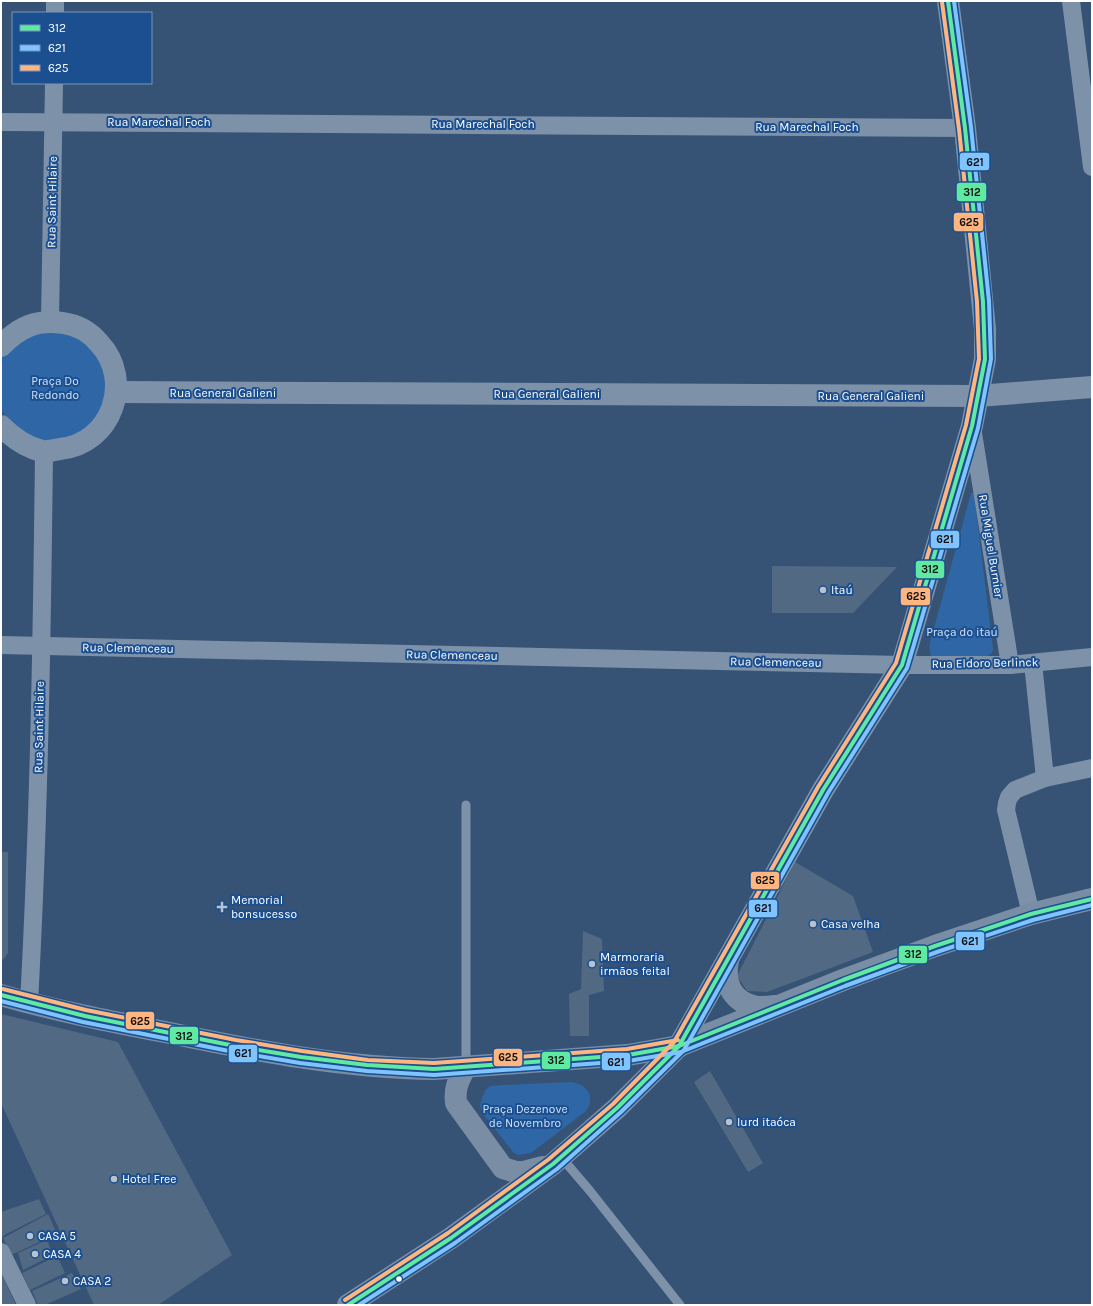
<svg xmlns="http://www.w3.org/2000/svg" width="1093" height="1306" viewBox="0 0 1093 1306" font-family="Karla,sans-serif">
<style>
.green{fill:#2f66a5}
.building{fill:#526984}
.lines{fill:none;stroke-linecap:round;stroke-linejoin:round}
.service{stroke:#7d92a8;stroke-width:9}
.minor{stroke:#7d92a8;stroke-width:18}
.tertiary{stroke:#7d92a8;stroke-width:22}
.secondary{stroke:#798da4;stroke-width:22}
.bus-1-casing{stroke:#1b4f8f;stroke-width:7}
.bus-2-casing{stroke:#1b4f8f;stroke-width:7}
.bus-3-casing{stroke:#1b4f8f;stroke-width:7}
.bus-1{stroke:#60e9a3;stroke-width:4}
.bus-2{stroke:#80c4ff;stroke-width:4}
.bus-3{stroke:#ffb580;stroke-width:4}
.poi-dot{fill:#b9c2ce;stroke:#1b4f8f;stroke-width:1.5}
.bus-dot{fill:#fff;stroke:#1b4f8f;stroke-width:1.5}
.labels{text-anchor:middle;dominant-baseline:central;stroke-width:4;stroke-linejoin:round;paint-order:stroke}
.street-label{font-size:12px;fill:#fff;stroke:#1b4f8f}
.park-label{font-size:12px;fill:#cfe3fa;stroke:#1b4f8f}
.poi-label{font-size:12px;fill:#fff;stroke:#1b4f8f;text-anchor:start}
.line-badge{stroke:#1b4f8f;stroke-width:1.5}
.pale-badge-label{font-size:11px;text-anchor:middle;font-weight:bold;fill:#111}
</style>
<rect width="100%" height="100%" fill="#365274"/>
<g class="green">
<polygon points="62,331 80,338 94,349 110,384 101,419 61,444 24,437 9,422 1,409 1,358 12,343 27,335"/>
<polygon points="971,493 974,493 993,649 992,653 986,657 931,656 929,646"/>
<path d="M571,1082c16,2 25,14 15,29l-55,42 -13,2 -5,-3 -30,-38 -3,-8 2,-8 3,-7 5,-5 12,-1z"/>
</g>
<g class="building">
<polygon points="772,566 897,567 853,613 772,613"/>
<polygon points="1,852 8,852 8,953 4,959 1,960"/>
<polygon points="795,862 853,896 873,952 767,992 747,991 737,976"/>
<polygon points="583,931 602,939 604,991 589,995 589,1036 570,1036 569,994 581,989"/>
<polygon points="1,1014 118,1042 232,1255 158,1305 94,1305 1,1103"/>
<polygon points="710,1071 763,1163 748,1172 694,1082"/>
<polygon points="39,1199 46,1214 6,1234 1,1238 1,1212"/>
<polygon points="48,1214 57,1234 11,1255 3,1238"/>
<polygon points="47,1240 53,1255 23,1270 18,1253"/>
<polygon points="57,1256 65,1273 30,1290 22,1273"/>
<polygon points="72,1273 81,1289 45,1305 38,1305 32,1291"/>
<polygon points="2,1275 16,1305 1,1305 1,1276"/>
</g>
<g class="lines">
<g class="service">
<polyline points="466,805 466,1066"/>
<polyline points="561,1157 590,1191 680,1305"/>
</g>
<g class="minor">
<polyline points="1071,1 1092,167"/>
<polyline points="55,13 55,1"/>
<polyline points="1,122 965,128"/>
<polyline points="50,321 54,83"/>
<polyline points="972,427 1010,665"/>
<polyline points="1,645 902,665 1010,665 1092,657"/>
<polyline points="1033,663 1045,778"/>
<polyline points="1031,914 1006,810 1007,803 1009,797 1015,790 1045,778 1092,768"/>
<path d="M29,1003c10,-184 13,-368 15,-552"/>
<polyline points="1,1252 27,1305"/>
</g>
<g class="tertiary">
<path d="M1,346c18,-19 36,-27 62,-23 15,2 27,9 36,20 35,37 13,101 -39,106 -5,1 -12,3 -18,2 -17,-4 -29,-13 -41,-25"/>
<polyline points="117,392 978,396 1092,387"/>
<polyline points="679,1046 823,790 902,665 972,426 985,359 985,329 965,128 948,1"/>
</g>
<g class="secondary">
<path d="M728,960c-4,21 2,40 25,46 7,2 15,1 22,0"/>
<path d="M1,995c55,16 112,27 169,38 86,18 175,35 264,36l194,-14 51,-9 164,-66 92,-34 96,-32 61,-15"/>
<path d="M466,1066c-7,14 -12,21 -10,37l47,65 13,4h8l19,-5"/>
<polyline points="348,1305 451,1238 553,1164 617,1108 679,1046"/>
</g>
<defs>
<g id="bus-1">
<polyline points="1,995 85,1016 235,1046 301,1057 367,1065 434,1069 628,1055 679,1046 843,980 935,946 1031,914 1092,899"/>
<polyline points="348,1305 451,1238 553,1164 617,1108 679,1046 823,790 902,665 972,426 985,359 983,302 965,128 948,1"/>
</g>
<g id="bus-2">
<polyline points="1,1001 83,1022 234,1052 300,1063 367,1071 434,1075 628,1061 681,1052 845,986 937,952 1033,920 1092,905"/>
<polyline points="359,1305 455,1243 557,1169 621,1112 684,1050 828,793 907,668 978,428 991,359 989,301 971,127 954,1"/>
</g>
<g id="bus-3">
<polyline points="3,989 86,1010 236,1040 302,1051 368,1060 434,1063 627,1049 678,1040"/>
<polyline points="345,1300 448,1233 549,1159 613,1104 674,1042 818,787 896,663 966,425 979,359 977,302 959,129 942,2"/>
</g>
</defs>
<use href="#bus-1" class="bus-1-casing"/>
<use href="#bus-2" class="bus-2-casing"/>
<use href="#bus-3" class="bus-3-casing"/>
<use href="#bus-1" class="bus-1"/>
<use href="#bus-2" class="bus-2"/>
<use href="#bus-3" class="bus-3"/>
</g>
<g class="poi-dot">
<circle cx="823" cy="590" r="4"/>
<path d="M220 901h4v4h4v4h-4v4h-4v-4h-4v-4h4z"/>
<circle cx="813" cy="924" r="4"/>
<circle cx="592" cy="964" r="4"/>
<circle cx="729" cy="1122" r="4"/>
<circle cx="114" cy="1179" r="4"/>
<circle cx="30" cy="1236" r="4"/>
<circle cx="35" cy="1254" r="4"/>
<circle cx="65" cy="1281" r="4"/>
</g>
<circle class="bus-dot" cx="399" cy="1279" r="3.5"/>
<g class="labels">
<g class="street-label">
<text x="159" y="122">Rua Marechal Foch</text>
<text x="483" y="124">Rua Marechal Foch</text>
<text x="807" y="127">Rua Marechal Foch</text>
<text transform="translate(52 202) rotate(-89)">Rua Saint Hilaire</text>
<text x="223" y="393">Rua General Galieni</text>
<text x="547" y="394">Rua General Galieni</text>
<text x="871" y="396">Rua General Galieni</text>
<text transform="translate(991 546) rotate(81)">Rua Miguel Burnier</text>
<text transform="translate(128 648) rotate(1)">Rua Clemenceau</text>
<text transform="translate(452 655) rotate(1)">Rua Clemenceau</text>
<text transform="translate(776 662) rotate(1)">Rua Clemenceau</text>
<text transform="translate(985 663) rotate(-1)">Rua Eldoro Berlinck</text>
<text transform="translate(39 727) rotate(-89)">Rua Saint Hilaire</text>
</g>
<g class="park-label">
<text x="55" y="381">Praça Do<tspan x="55" dy="14">Redondo</tspan></text>
<text x="962" y="632">Praça do itaú</text>
<text x="525" y="1109">Praça Dezenove<tspan x="525" dy="14">de Novembro</tspan></text>
</g>
<g class="poi-label">
<text x="831" y="590">Itaú</text>
<text x="231" y="900">Memorial<tspan x="231" dy="14">bonsucesso</tspan></text>
<text x="821" y="924">Casa velha</text>
<text x="600" y="957">Marmoraria<tspan x="600" dy="14">irmãos feital</tspan></text>
<text x="737" y="1122">Iurd itaóca</text>
<text x="122" y="1179">Hotel Free</text>
<text x="38" y="1236">CASA 5</text>
<text x="43" y="1254">CASA 4</text>
<text x="73" y="1281">CASA 2</text>
</g>
</g>
<g class="line-badge">
<rect x="959" y="152" width="31" height="19" rx="4" fill="#80c4ff"/>
<rect x="956" y="182" width="31" height="20" rx="4" fill="#60e9a3"/>
<rect x="953" y="212" width="31" height="20" rx="4" fill="#ffb580"/>
<rect x="930" y="530" width="30" height="19" rx="4" fill="#80c4ff"/>
<rect x="915" y="560" width="30" height="19" rx="4" fill="#60e9a3"/>
<rect x="900" y="587" width="31" height="19" rx="4" fill="#ffb580"/>
<rect x="750" y="871" width="30" height="19" rx="4" fill="#ffb580"/>
<rect x="748" y="899" width="30" height="19" rx="4" fill="#80c4ff"/>
<rect x="955" y="931" width="30" height="20" rx="4" fill="#80c4ff"/>
<rect x="898" y="945" width="30" height="19" rx="4" fill="#60e9a3"/>
<rect x="125" y="1011" width="30" height="19" rx="4" fill="#ffb580"/>
<rect x="169" y="1026" width="30" height="19" rx="4" fill="#60e9a3"/>
<rect x="228" y="1044" width="30" height="19" rx="4" fill="#80c4ff"/>
<rect x="493" y="1048" width="30" height="19" rx="4" fill="#ffb580"/>
<rect x="541" y="1051" width="30" height="19" rx="4" fill="#60e9a3"/>
<rect x="601" y="1052" width="30" height="19" rx="4" fill="#80c4ff"/>
</g>
<g class="pale-badge-label">
<text x="975" y="166">621</text>
<text x="972" y="196">312</text>
<text x="969" y="226">625</text>
<text x="945" y="543">621</text>
<text x="930" y="573">312</text>
<text x="916" y="600">625</text>
<text x="765" y="884">625</text>
<text x="763" y="912">621</text>
<text x="970" y="945">621</text>
<text x="913" y="958">312</text>
<text x="140" y="1025">625</text>
<text x="184" y="1040">312</text>
<text x="243" y="1057">621</text>
<text x="508" y="1061">625</text>
<text x="556" y="1064">312</text>
<text x="616" y="1066">621</text>
</g>
<rect width="1093" height="1306" fill="none" stroke="#ffffff" stroke-width="4"/>
<rect x="12" y="12" width="140" height="72" fill="#1b4f8f" stroke="#7695bc"/>
<rect x="20" y="25" width="20" height="6" fill="#60e9a3" stroke="#7695bc"/>
<text x="48" y="32" font-size="12" fill="#ffffff">312</text>
<rect x="20" y="45" width="20" height="6" fill="#80c4ff" stroke="#7695bc"/>
<text x="48" y="52" font-size="12" fill="#ffffff">621</text>
<rect x="20" y="65" width="20" height="6" fill="#ffb580" stroke="#7695bc"/>
<text x="48" y="72" font-size="12" fill="#ffffff">625</text>
</svg>
